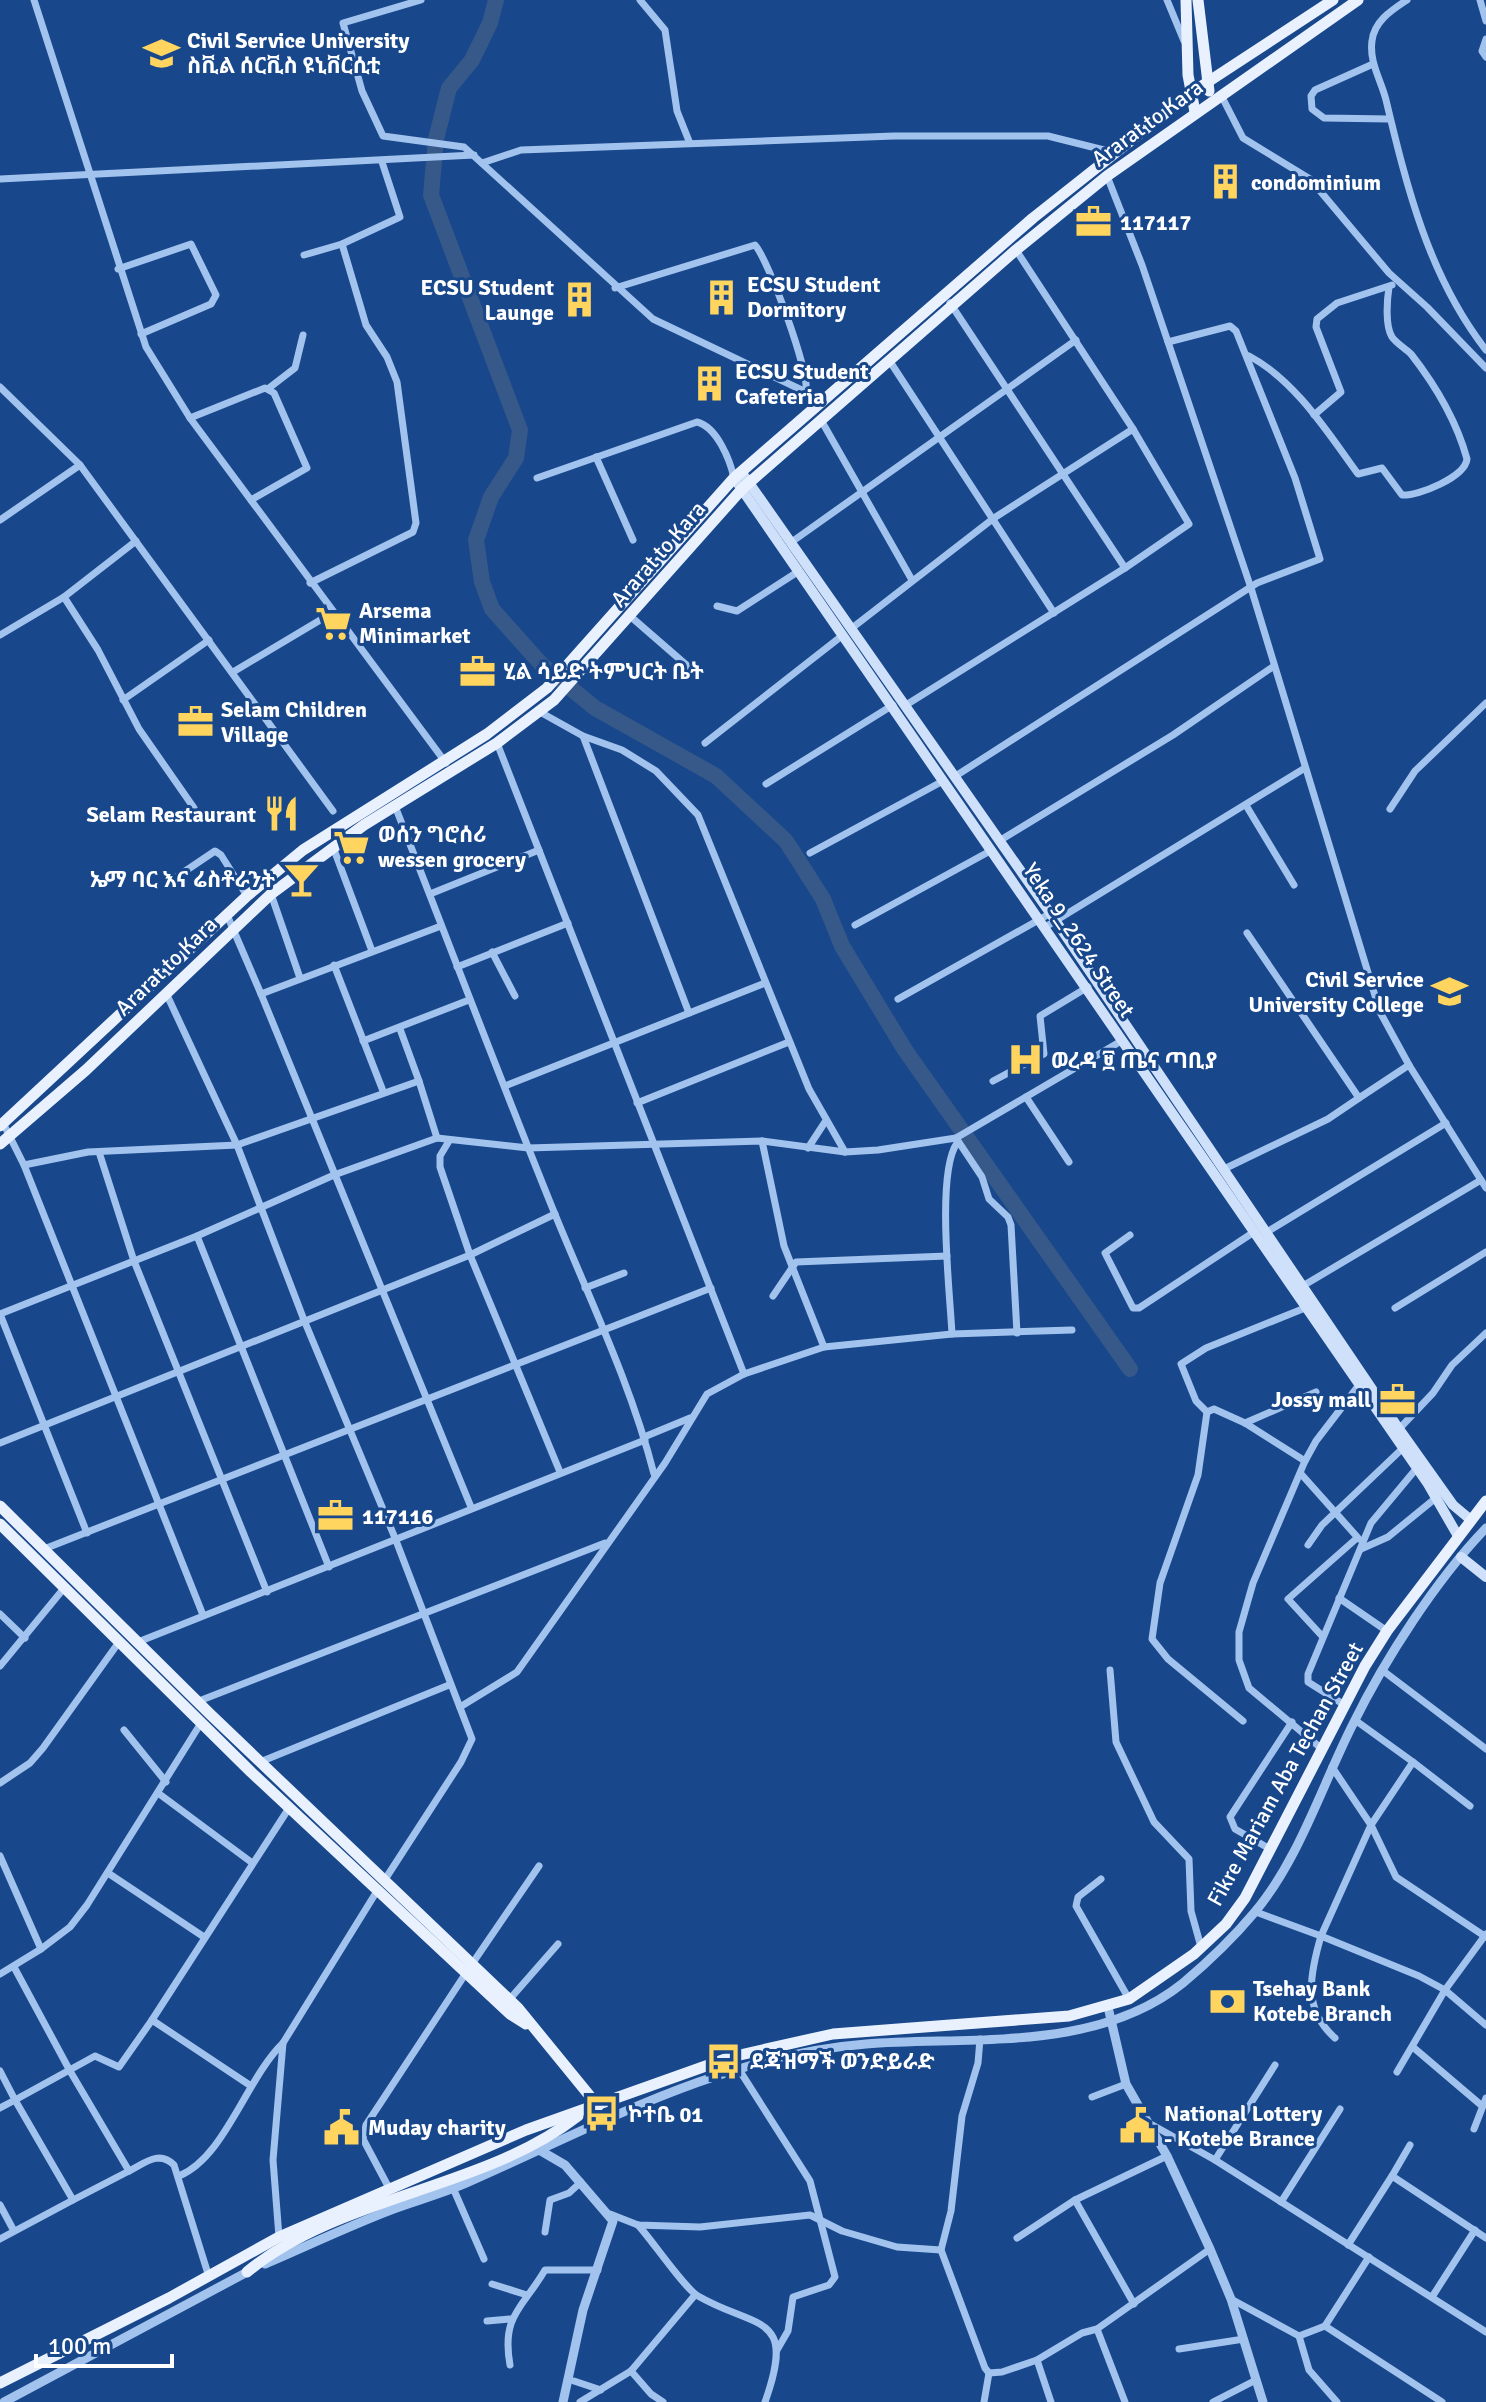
<svg xmlns="http://www.w3.org/2000/svg" width="1486" height="2402" viewBox="0 0 1486 2402" font-family="Signika,'Noto Sans Ethiopic',sans-serif">
<style>
.lines{fill:none;stroke-linecap:round;stroke-linejoin:round}
.river{stroke:#36598a;stroke-width:16}
.minor{stroke:#a2c3ee;stroke-width:7}
.tertiary{stroke:#a2c3ee;stroke-width:9}
.secondary{stroke:#cfe1fa;stroke-width:10}
.primary{stroke:#e9f1ff;stroke-width:11}
.labels{text-anchor:middle;dominant-baseline:central;stroke-width:6;stroke-linejoin:round;paint-order:stroke}
.poi-label{font-size:22px;font-weight:bold;fill:#fff;stroke:#18488b;text-anchor:start}
.street-label{font-size:22px;fill:#fff;stroke:#18488b}
</style>
<rect width="100%" height="100%" fill="#18488b"/>
<g class="lines">
<polyline class="river" points="496,0 490,23 472,60 449,88 436,139 431,195 520,430 516,458 491,497 476,540 482,582 492,609 542,665 595,708 716,776 786,841 823,899 842,946 905,1050 1130,1369"/>
<g class="minor">
<polyline points="34,0 146,347 190,418 446,763"/>
<polyline points="421,0 343,23 362,91 383,136 464,147 653,319 806,392 819,402"/>
<polyline points="640,0 665,30 677,111 689,141"/>
<polyline points="1167,0 1184,41"/>
<path d="M1407,0c-15,10 -33,21 -35,41 -3,21 9,39 14,59 21,88 43,177 100,250"/>
<polyline points="1480,0 1486,21"/>
<polyline points="1486,39 1482,51 1486,57"/>
<polyline points="1373,64 1315,90 1311,96 1312,109 1324,118 1389,119"/>
<polyline points="1221,95 1243,138 1310,179 1389,273 1427,307 1486,368"/>
<polyline points="482,163 521,150 894,136 1048,136 1112,152"/>
<polyline points="1107,176 1142,265 1251,588 1380,1012 1409,1065 1486,1188"/>
<polyline points="0,179 474,155"/>
<polyline points="304,255 342,244"/>
<polyline points="118,269 191,244 216,295 211,304 141,334"/>
<path d="M615,288l140,-43c14,16 55,128 51,147"/>
<polyline points="950,303 1125,568"/>
<path d="M1249,356c46,24 79,77 109,118l24,-6 20,27c17,1 63,-18 65,-36 -11,-40 -31,-73 -56,-105 -6,-6 -14,-10 -19,-17 -7,-11 -5,-37 -3,-50"/>
<polyline points="889,360 1054,613"/>
<polyline points="0,387 80,465 333,811"/>
<polyline points="269,388 295,368 303,335"/>
<polyline points="1314,415 1341,392 1316,327 1317,319 1337,303 1392,285"/>
<polyline points="190,418 265,388 274,393 307,468 251,500"/>
<polyline points="821,420 912,580"/>
<polyline points="596,457 633,540"/>
<path d="M537,478l160,-56c20,5 33,38 37,56"/>
<polyline points="0,520 80,465"/>
<polyline points="793,541 1076,340"/>
<polyline points="310,583 413,532 416,523 397,382 387,357 366,325 342,244 400,217 382,162"/>
<polyline points="64,597 98,650 139,729 194,808"/>
<polyline points="717,606 737,611 799,571"/>
<polyline points="630,616 691,669"/>
<polyline points="852,628 994,518 1133,429"/>
<polyline points="0,635 64,597 136,541"/>
<polyline points="233,672 332,613"/>
<polyline points="123,700 209,640"/>
<polyline points="906,705 1125,568 1189,524 1133,429 1016,250"/>
<polyline points="540,712 583,736 689,1013"/>
<polyline points="583,736 622,750 656,771 698,815 809,1089 845,1152"/>
<polyline points="497,743 744,1374"/>
<polyline points="705,743 843,635"/>
<polyline points="954,777 1257,583 1320,559 1295,478 1236,331 1230,326 1168,342"/>
<polyline points="766,784 893,705"/>
<path d="M395,806c52,132 102,265 155,396 36,90 80,178 104,272"/>
<polyline points="1247,807 1294,885"/>
<polyline points="1390,809 1415,771 1486,703"/>
<polyline points="999,841 1173,735 1274,666"/>
<polyline points="333,847 372,951"/>
<polyline points="810,853 943,781"/>
<polyline points="175,878 215,851 221,855 247,896"/>
<polyline points="271,894 300,978"/>
<polyline points="430,894 539,850"/>
<polyline points="227,915 261,994"/>
<polyline points="855,925 992,850"/>
<polyline points="441,926 261,994 471,1507"/>
<polyline points="1047,926 1305,768"/>
<polyline points="1247,933 1359,1098 1409,1065"/>
<polyline points="492,952 515,996"/>
<polyline points="334,965 383,1091"/>
<polyline points="457,967 568,923"/>
<polyline points="166,993 237,1145 304,1320 395,1538 472,1739 461,1762 384,1881"/>
<polyline points="898,999 1051,913"/>
<polyline points="400,1029 419,1081"/>
<polyline points="363,1041 469,1000"/>
<polyline points="993,1081 1044,1054 1040,1016 1088,987"/>
<polyline points="505,1086 765,983"/>
<polyline points="1026,1097 1069,1162"/>
<polyline points="637,1103 789,1042"/>
<polyline points="3,1123 24,1165 88,1152 237,1145 419,1081 437,1138"/>
<polyline points="956,1138 982,1177 989,1199 1008,1217 1011,1225 1017,1333"/>
<polyline points="449,1141 440,1156 440,1167 470,1255 560,1472"/>
<polyline points="762,1141 784,1246 824,1347"/>
<polyline points="808,1148 825,1122"/>
<polyline points="99,1152 134,1261 267,1592"/>
<polyline points="24,1165 203,1615"/>
<polyline points="1224,1169 1328,1119 1359,1098"/>
<polyline points="1267,1232 1446,1123"/>
<polyline points="1130,1235 1105,1253 1133,1308 1139,1308 1254,1232"/>
<polyline points="197,1236 329,1567"/>
<polyline points="1301,1287 1481,1180"/>
<polyline points="585,1288 624,1273"/>
<polyline points="773,1296 796,1262 947,1256"/>
<polyline points="1395,1308 1486,1252"/>
<polyline points="0,1314 197,1236 334,1175 437,1138 528,1148 762,1141 845,1152 878,1150 956,1138 1123,1040"/>
<polyline points="0,1314 87,1533"/>
<path d="M952,1334c-2,-40 -16,-161 5,-191"/>
<polyline points="1207,1412 1198,1475 1160,1583 1152,1639 1168,1659 1243,1721"/>
<polyline points="1245,1423 1316,1392"/>
<polyline points="1399,1429 1433,1393 1452,1365 1486,1333"/>
<polyline points="644,1437 690,1418"/>
<polyline points="0,1443 470,1255 555,1214"/>
<polyline points="1305,1461 1245,1423 1214,1409 1207,1412 1196,1401 1181,1364 1206,1348 1305,1308"/>
<polyline points="1302,1475 1359,1539"/>
<polyline points="1308,1545 1322,1525 1402,1449"/>
<polyline points="44,1549 711,1288"/>
<polyline points="1361,1549 1388,1537 1437,1497"/>
<polyline points="1339,1598 1387,1631"/>
<polyline points="0,1614 25,1638"/>
<polyline points="1322,1636 1288,1599 1357,1538"/>
<polyline points="138,1642 645,1440"/>
<polyline points="0,1666 65,1587"/>
<polyline points="1110,1670 1116,1742 1154,1822 1189,1859 1191,1911 1201,1947"/>
<polyline points="1382,1670 1486,1749"/>
<polyline points="199,1701 605,1543"/>
<polyline points="1343,1704 1308,1682 1308,1674 1371,1523 1416,1469"/>
<polyline points="460,1707 517,1672 665,1463 707,1394 744,1374 824,1347 952,1334 1072,1330"/>
<polyline points="124,1730 166,1782"/>
<polyline points="1322,1749 1249,1688 1239,1660 1239,1632 1253,1583 1305,1461 1316,1441 1359,1385"/>
<polyline points="260,1762 449,1685"/>
<polyline points="1413,1762 1470,1806"/>
<polyline points="1332,1767 1371,1825 1396,1877 1486,1937"/>
<polyline points="0,1783 30,1763 43,1748 119,1642"/>
<polyline points="158,1793 251,1862"/>
<polyline points="1270,1849 1235,1829 1230,1817 1292,1722"/>
<polyline points="0,1856 41,1949 0,1974"/>
<polyline points="108,1873 204,1937"/>
<polyline points="1101,1879 1078,1897 1076,1906 1129,1999"/>
<polyline points="1256,1912 1321,1936 1371,1825 1413,1762 1355,1720"/>
<polyline points="41,1949 70,1927 87,1905 201,1723"/>
<polyline points="472,1964 539,1866"/>
<path d="M14,1967l56,104 59,100c16,-8 30,-21 45,-6l35,112"/>
<polyline points="509,2000 558,1944"/>
<path d="M1335,2038c-33,-29 -25,-64 -14,-102l98,40 26,14 41,-56"/>
<polyline points="980,2039 978,2063 962,2116 951,2211 941,2250 985,2368 989,2373 1002,2372 1037,2360"/>
<polyline points="1414,2048 1481,2105"/>
<polyline points="731,2057 810,2181 835,2277 829,2285 793,2297 788,2331 777,2350"/>
<polyline points="1275,2065 1215,2160 1486,2332"/>
<polyline points="0,2071 15,2100 0,2108"/>
<polyline points="1397,2072 1445,1990 1486,2025"/>
<polyline points="251,2086 152,2020 289,1808"/>
<polyline points="1092,2097 1126,2084"/>
<polyline points="1147,2122 1215,2160"/>
<polyline points="1474,2129 1486,2098"/>
<polyline points="1410,2145 1392,2176 1486,2238"/>
<polyline points="129,2171 73,2200 15,2100 95,2056 119,2067 152,2020"/>
<path d="M179,2176c46,-19 67,-97 104,-133"/>
<polyline points="389,2188 363,2139 366,2125 466,1973"/>
<polyline points="453,2188 484,2259"/>
<polyline points="1281,2202 1340,2109"/>
<polyline points="0,2205 14,2231"/>
<polyline points="610,2214 638,2225 700,2227 810,2215 842,2231 897,2247 941,2250"/>
<path d="M638,2225c14,15 46,63 60,71 59,34 99,16 67,106"/>
<polyline points="545,2232 550,2200 569,2193 581,2182"/>
<polyline points="279,2237 273,2160 283,2043 377,1891"/>
<polyline points="1017,2238 1075,2200"/>
<polyline points="0,2239 73,2200"/>
<polyline points="1348,2245 1392,2176"/>
<polyline points="1369,2257 1325,2326 1442,2402"/>
<polyline points="492,2284 527,2295"/>
<polyline points="1432,2297 1475,2230"/>
<polyline points="1231,2299 1299,2336 1325,2326"/>
<polyline points="1134,2304 1075,2200 1167,2156"/>
<polyline points="487,2321 510,2319"/>
<polyline points="1097,2329 1125,2402"/>
<polyline points="1299,2336 1309,2370 1337,2402"/>
<polyline points="1179,2349 1244,2339"/>
<path d="M510,2365c-9,-50 13,-57 35,-95h53"/>
<polyline points="631,2371 651,2394 663,2402"/>
<polyline points="574,2381 601,2390"/>
<polyline points="580,2402 631,2371 695,2295"/>
<polyline points="984,2402 989,2373"/>
<polyline points="1051,2402 1037,2360 1082,2333 1097,2329 1210,2249"/>
<polyline points="1213,2402 1256,2380"/>
</g>
<g class="tertiary">
<polyline points="1108,2007 1126,2084 1167,2156 1210,2249 1231,2299 1263,2402"/>
<polyline points="541,2151 565,2165 613,2221 583,2310 563,2402"/>
<path d="M265,2264c42,-18 84,-38 126,-54 27,-10 54,-17 80,-29 127,-56 253,-126 395,-137 104,-8 230,9 317,-61 25,-21 50,-45 71,-70 45,-53 68,-128 99,-189 32,-65 83,-144 133,-196"/>
<polyline points="4,2402 251,2270"/>
</g>
<g class="secondary">
<polyline points="745,477 1055,920 1399,1429 1453,1505 1471,1520"/>
<polyline points="734,478 1428,1484 1458,1536"/>
<polyline points="1461,1557 1486,1577"/>
</g>
<g class="primary">
<polyline points="1186,0 1188,75 1195,112"/>
<polyline points="1198,0 1209,91"/>
<polyline points="0,1126 247,896 303,850 487,734 547,688 734,478 1033,218 1191,93 1333,0"/>
<polyline points="0,1144 86,1070 271,894 364,825 497,743 554,700 742,489 1016,250 1107,176 1358,0"/>
<polyline points="0,1506 210,1714 518,2008 598,2106"/>
<polyline points="0,1524 251,1772 510,2014 526,2024"/>
<path d="M247,2272c93,-77 236,-82 331,-156"/>
<polyline points="0,2383 169,2298 279,2237 526,2130 731,2057 833,2034 1069,2016 1129,1999 1194,1954 1226,1924 1245,1898 1365,1666 1387,1631 1486,1501"/>
</g>
</g>
<defs>
<symbol id="school-bare" viewBox="-9 -9 18 18"><path d="M0-5L7-2L0 1L-7-2ZM-4 1L0 2.5L4 1V4Q0 6-4 4Z" fill="#ffd45f" stroke="#18488b" stroke-width="2.5" paint-order="stroke"/></symbol>
<symbol id="building-bare" viewBox="-9 -9 18 18"><path d="M-4-6H4V6H1V3H-1V6H-4ZM-2.5-4.3h1.7v1.8h-1.7ZM.8-4.3h1.7v1.8H.8ZM-2.5-1h1.7V.8h-1.7ZM.8-1h1.7V.8H.8Z" fill="#ffd45f" stroke="#18488b" stroke-width="2.5" paint-order="stroke"/></symbol>
<symbol id="office-bare" viewBox="-9 -9 18 18"><path d="M-6-3h4V-5.5h4V-3h4V5H-6ZM-1-4.5V-3h2v-1.5ZM-6 0V1H6V0Z" fill="#ffd45f" stroke="#18488b" stroke-width="2.5" paint-order="stroke"/></symbol>
<symbol id="supermarket-bare" viewBox="-9 -9 18 18"><path d="M-6-5.5h2.5l.6 2H6L4.5 2H-2.5L-4.4-4H-6ZM-1.5 3.2a1.3 1.3 0 1 0 .1 0ZM3 3.2a1.3 1.3 0 1 0 .1 0Z" fill="#ffd45f" stroke="#18488b" stroke-width="2.5" paint-order="stroke"/></symbol>
<symbol id="restaurant-bare" viewBox="-9 -9 18 18"><path d="M-5-6h1v4h1v-4h1v4h1v-4h1v5L-1.5 .5V6h-2V.5L-5-1ZM5-6V6H3V1.5H1.5Q1.5-4 5-6Z" fill="#ffd45f" stroke="#18488b" stroke-width="2.5" paint-order="stroke"/></symbol>
<symbol id="bar-bare" viewBox="-9 -9 18 18"><path d="M-6-5H6L.8 .8V4.5H3.5V6h-7V4.5H-.8V.8Z" fill="#ffd45f" stroke="#18488b" stroke-width="2.5" paint-order="stroke"/></symbol>
<symbol id="university-bare" viewBox="-9 -9 18 18"><path d="M0-5L7-2L0 1L-7-2ZM-4 1L0 2.5L4 1V4Q0 6-4 4Z" fill="#ffd45f" stroke="#18488b" stroke-width="2.5" paint-order="stroke"/></symbol>
<symbol id="hospital-bare" viewBox="-9 -9 18 18"><path d="M-5-5h3v3.5h4V-5h3V5h-3V1.5h-4V5h-3Z" fill="#ffd45f" stroke="#18488b" stroke-width="2.5" paint-order="stroke"/></symbol>
<symbol id="bank-bare" viewBox="-9 -9 18 18"><path d="M-6-4H6V4H-6ZM0-2.3a2.3 2.3 0 1 0 0 4.6a2.3 2.3 0 1 0 0-4.6Z" fill="#ffd45f" stroke="#18488b" stroke-width="2.5" paint-order="stroke"/></symbol>
<symbol id="bus-bare" viewBox="-9 -9 18 18"><path d="M-5-6H5V4H4V6H2V4H-2V6H-4V4H-5ZM-3.5-4V0h7V-4ZM-3.5 1.2v1.5H-2V1.2ZM2 1.2v1.5H3.5V1.2Z" fill="#ffd45f" stroke="#18488b" stroke-width="2.5" paint-order="stroke"/></symbol>
<symbol id="civic-bare" viewBox="-9 -9 18 18"><path d="M-.6-6.5H3V-4.5H.6V-3L4-1V1h2V6H-6V1h2V-1L-.6-3ZM-1.2 2.5V6h2.4V2.5Z" fill="#ffd45f" stroke="#18488b" stroke-width="2.5" paint-order="stroke"/></symbol>
</defs>
<g fill-rule="evenodd">
<use href="#school-bare" x="136" y="28" width="51" height="51"/>
<use href="#building-bare" x="1200" y="156" width="51" height="51"/>
<use href="#office-bare" x="1068" y="196" width="51" height="51"/>
<use href="#building-bare" x="696" y="272" width="51" height="51"/>
<use href="#building-bare" x="554" y="274" width="51" height="51"/>
<use href="#building-bare" x="684" y="358" width="51" height="51"/>
<use href="#supermarket-bare" x="308" y="598" width="51" height="51"/>
<use href="#office-bare" x="452" y="646" width="51" height="51"/>
<use href="#office-bare" x="170" y="696" width="51" height="51"/>
<use href="#restaurant-bare" x="256" y="788" width="51" height="51"/>
<use href="#supermarket-bare" x="326" y="822" width="51" height="51"/>
<use href="#bar-bare" x="276" y="854" width="51" height="51"/>
<use href="#university-bare" x="1424" y="966" width="51" height="51"/>
<use href="#hospital-bare" x="1000" y="1034" width="51" height="51"/>
<use href="#office-bare" x="1372" y="1374" width="51" height="51"/>
<use href="#office-bare" x="310" y="1490" width="51" height="51"/>
<use href="#bank-bare" x="1202" y="1976" width="51" height="51"/>
<use href="#bus-bare" x="698" y="2036" width="51" height="51"/>
<use href="#bus-bare" x="576" y="2088" width="51" height="51"/>
<use href="#civic-bare" x="1112" y="2100" width="51" height="51"/>
<use href="#civic-bare" x="316" y="2102" width="51" height="51"/>
</g>
<g class="labels">
<g class="poi-label">
<text x="187" y="40">Civil Service University<tspan x="187" dy="25">ስቪል ሰርቪስ ዩኒቨርሲቲ</tspan></text>
<text x="1251" y="182">condominium</text>
<text x="1120" y="222">117117</text>
<text x="747" y="284">ECSU Student<tspan x="747" dy="25">Dormitory</tspan></text>
<text x="554" y="287" text-anchor="end">ECSU Student<tspan x="554" dy="25">Launge</tspan></text>
<text x="735" y="371">ECSU Student<tspan x="735" dy="25">Cafeteria</tspan></text>
<text x="359" y="610">Arsema<tspan x="359" dy="25">Minimarket</tspan></text>
<text x="503" y="671">ሂል ሳይድ ትምህርት ቤት</text>
<text x="221" y="709">Selam Children<tspan x="221" dy="25">Village</tspan></text>
<text x="256" y="814" text-anchor="end">Selam Restaurant</text>
<text x="378" y="834">ወሰን ግሮሰሪ<tspan x="378" dy="25">wessen grocery</tspan></text>
<text x="275" y="879" text-anchor="end">ኤማ ባር እና ሬስቶራንት</text>
<text x="1424" y="979" text-anchor="end">Civil Service<tspan x="1424" dy="25">University College</tspan></text>
<text x="1051" y="1060">ወረዳ ፱ ጤና ጣቢያ</text>
<text x="1371" y="1399" text-anchor="end">Jossy mall</text>
<text x="362" y="1516">117116</text>
<text x="1253" y="1988">Tsehay Bank<tspan x="1253" dy="25">Kotebe Branch</tspan></text>
<text x="750" y="2061">ደጃዝማች ወንድይራድ</text>
<text x="1164" y="2113">National Lottery<tspan x="1164" dy="25">- Kotebe Brance</tspan></text>
<text x="628" y="2114">ኮተቤ 01</text>
<text x="368" y="2127">Muday charity</text>
</g>
<g class="street-label">
<text transform="translate(1147 123) rotate(-36)">Ararat to Kara</text>
<text transform="translate(658 554) rotate(-49)">Ararat to Kara</text>
<text transform="translate(1079 940) rotate(56)">Yeka 9_2624 Street</text>
<text transform="translate(166 966) rotate(-44)">Ararat to Kara</text>
<text transform="translate(1285 1774) rotate(-61)">Fikre Mariam Aba Techan Street</text>
</g>
</g>
<path d="M36 2354v12h136v-12" fill="none" stroke="#ffffff" stroke-width="4"/>
<text x="48" y="2354" font-size="24" fill="#ffffff" stroke="#18488b" stroke-width="6" paint-order="stroke">100 m</text>
</svg>
